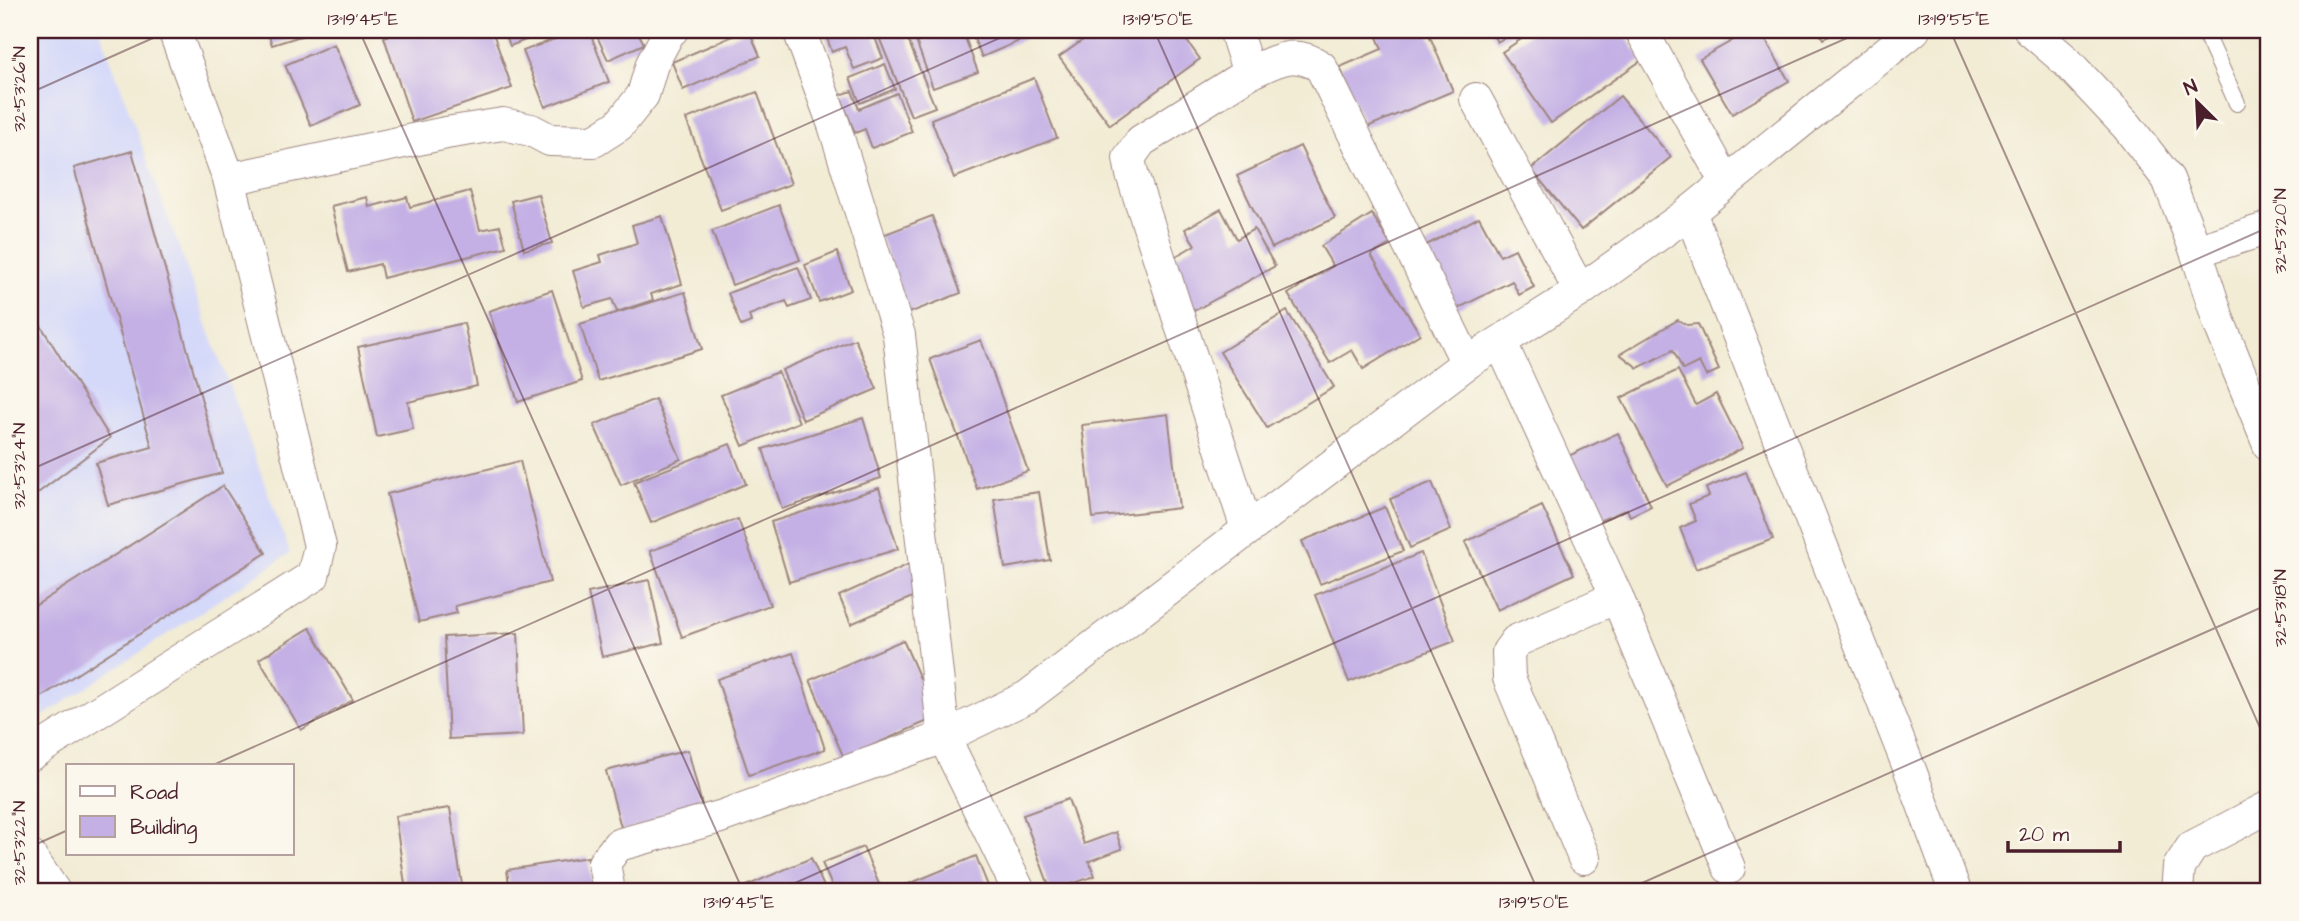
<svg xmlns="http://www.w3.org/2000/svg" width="2299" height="921" viewBox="0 0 2299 921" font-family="'Architects Daughter',sans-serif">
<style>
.built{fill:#d4d8f9}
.building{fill:#c4b0e5}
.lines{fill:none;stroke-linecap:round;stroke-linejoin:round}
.service-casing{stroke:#9e8680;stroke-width:18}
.minor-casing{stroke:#9e8680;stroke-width:34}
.service{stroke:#fff;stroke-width:16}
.minor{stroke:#fff;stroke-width:32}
.ticks{fill:none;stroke:#4a1f2b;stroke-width:2;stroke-opacity:0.45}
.neatline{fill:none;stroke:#4a1f2b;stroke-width:2.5}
.ticks-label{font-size:18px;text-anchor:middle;fill:#4a1f2b}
</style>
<rect width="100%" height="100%" fill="#fbf7ec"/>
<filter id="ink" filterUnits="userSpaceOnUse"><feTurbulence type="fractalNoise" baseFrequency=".0143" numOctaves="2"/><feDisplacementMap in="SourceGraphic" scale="14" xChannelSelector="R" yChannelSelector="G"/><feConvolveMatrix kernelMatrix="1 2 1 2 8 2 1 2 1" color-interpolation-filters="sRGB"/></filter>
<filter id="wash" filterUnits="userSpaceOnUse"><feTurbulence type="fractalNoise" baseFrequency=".00686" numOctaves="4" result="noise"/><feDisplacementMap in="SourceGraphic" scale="28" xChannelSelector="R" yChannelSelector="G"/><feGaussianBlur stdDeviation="1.57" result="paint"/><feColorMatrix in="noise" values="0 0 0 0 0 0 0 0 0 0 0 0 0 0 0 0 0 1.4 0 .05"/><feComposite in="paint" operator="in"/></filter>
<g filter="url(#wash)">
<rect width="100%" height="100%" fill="#f2ecd5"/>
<polygon class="built" points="30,30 100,30 290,553 30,725"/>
<g id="blocks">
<g class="building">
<polygon points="267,30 320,30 272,45"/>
<polygon points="404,30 492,30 512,88 412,122 384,37"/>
<polygon points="504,30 552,30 510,46"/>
<polygon points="579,30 589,30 609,82 545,107 523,51"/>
<polygon points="594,30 637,30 644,44 608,60"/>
<polygon points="747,30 749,30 760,56 683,90 672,62"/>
<polygon points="824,30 872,30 883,58 854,69 845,47 832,52"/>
<polygon points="876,30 904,30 935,107 911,116"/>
<polygon points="912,30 962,30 978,72 933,88"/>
<polygon points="970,30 1020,30 1024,39 982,57"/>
<polygon points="1097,30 1179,30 1200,59 1110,125 1059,57"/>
<polygon points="1374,30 1433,30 1428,32 1453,91 1365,128 1340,67 1382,49"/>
<polygon points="1490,30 1519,30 1497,42"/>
<polygon points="1535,30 1621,30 1642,60 1551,123 1502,52"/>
<polygon points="1751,30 1760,30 1789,81 1732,114 1700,59"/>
<polygon points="1818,30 1841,30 1823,39"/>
<polygon points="334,44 360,105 311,126 285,65"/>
<polygon points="885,64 895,89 860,103 850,78"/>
<polygon points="1034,78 1057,138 954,178 931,119"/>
<polygon points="852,91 859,109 897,93 912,132 872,148 865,129 855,133 840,95"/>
<polygon points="757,92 791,184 721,210 686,119"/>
<polygon points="1620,96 1671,157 1581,230 1531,169"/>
<polygon points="1300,146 1335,218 1272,248 1237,176"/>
<polygon points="132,151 222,473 108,505 96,463 152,447 74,168"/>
<polygon points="470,191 480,230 500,226 506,247 383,278 380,264 348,272 331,206 367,197 369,207 407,197 410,207"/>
<polygon points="538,194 552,243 524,250 511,201"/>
<polygon points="779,205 800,260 732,285 712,231"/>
<polygon points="1221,209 1237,239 1254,229 1275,266 1194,311 1166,262 1195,245 1185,229"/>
<polygon points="1372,214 1390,244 1371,255 1420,334 1363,369 1352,350 1330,363 1288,294 1333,266 1321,246"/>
<polygon points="662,216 682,284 651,294 653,300 617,312 612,299 584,307 573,271 602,262 600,255 637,243 632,225"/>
<polygon points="932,216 961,293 909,313 880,236"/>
<polygon points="1479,217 1500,256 1515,249 1534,287 1519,295 1512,281 1451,312 1419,249"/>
<polygon points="837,252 851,290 819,302 805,265"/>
<polygon points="798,267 811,300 789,308 786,301 749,315 751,322 741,326 728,293"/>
<polygon points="552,290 582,381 518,402 489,311"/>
<polygon points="685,292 702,349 598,381 580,324"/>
<polygon points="30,308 110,438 30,499"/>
<polygon points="1287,311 1334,387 1267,428 1220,352"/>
<polygon points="1678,320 1687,325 1698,324 1719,370 1706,376 1699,362 1683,370 1673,350 1638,368 1620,354"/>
<polygon points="464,323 477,386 408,402 413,429 377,437 358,347"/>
<polygon points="855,339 877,389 803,420 782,370"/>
<polygon points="981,340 1028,471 977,489 930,359"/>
<polygon points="1678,370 1696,405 1716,394 1743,448 1667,486 1621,398"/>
<polygon points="778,372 799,422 743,446 721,395"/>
<polygon points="655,399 681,459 621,485 594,425"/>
<polygon points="1168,414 1179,508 1093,518 1082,425"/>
<polygon points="863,418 881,478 782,509 763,449"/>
<polygon points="1618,433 1651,506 1630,516 1627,509 1594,523 1564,458"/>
<polygon points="730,444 746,484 651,523 634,482"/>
<polygon points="520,461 550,582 455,606 457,613 419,622 387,494"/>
<polygon points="1746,472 1773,539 1696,569 1680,528 1696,521 1689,504 1709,496 1706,488"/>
<polygon points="1432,482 1451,530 1410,548 1390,499"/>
<polygon points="223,486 266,553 30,704 30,609"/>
<polygon points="879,488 898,549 789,582 771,522"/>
<polygon points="1039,492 1050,560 1005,568 994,499"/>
<polygon points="1542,506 1574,574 1497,610 1465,542"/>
<polygon points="1385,507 1403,551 1320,584 1302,541"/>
<polygon points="738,519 770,605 682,637 650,551"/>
<polygon points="1421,553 1455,641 1349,682 1315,595"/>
<polygon points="920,559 933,588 851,624 839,596"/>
<polygon points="649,580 663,643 602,657 588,593"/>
<polygon points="310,628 353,700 301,730 259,659"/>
<polygon points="518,633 523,735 449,739 444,637"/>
<polygon points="903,640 937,717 844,758 810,680"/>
<polygon points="793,653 825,749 749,775 717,679"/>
<polygon points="688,750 703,809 622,831 606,771"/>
<polygon points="1068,799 1084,844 1116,832 1122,849 1089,861 1095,876 1051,891 1023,815"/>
<polygon points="450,808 463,891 406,891 395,816"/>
<polygon points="863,847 882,891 834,891 822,863"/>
<polygon points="976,856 990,891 892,891"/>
<polygon points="588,857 593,891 510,891 507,870"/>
<polygon points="811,858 826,891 743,891 742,888"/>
</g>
</g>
</g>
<g filter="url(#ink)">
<use href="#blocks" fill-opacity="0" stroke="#9e8680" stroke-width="2"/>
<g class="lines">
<defs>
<polyline id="service" points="2204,30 2237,103"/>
<g id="minor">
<polyline points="799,30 834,125 899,335 944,737 1019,891"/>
<polyline points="1235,30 1249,73 1141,141 1129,158 1132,174 1247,529"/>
<polyline points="1641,30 1726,182"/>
<polyline points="2030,30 2065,60 2127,126 2168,179 2196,251 2219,322 2269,445"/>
<path d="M1249,73c27,-12 45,-25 72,-6l146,296"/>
<polyline points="1476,99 1580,291"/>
<polyline points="229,179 446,133 503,124 531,130 550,140 594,141 619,125 643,95 652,64 669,32 672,30"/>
<polyline points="1690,212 1910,770 1955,891"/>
<polyline points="2196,251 2269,228"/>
<polyline points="1501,343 1617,597 1729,868"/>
<polyline points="30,755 313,576 320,546 229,179 174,30"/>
<polyline points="30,856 54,891"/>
<polyline points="1584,858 1509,678 1508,652 1516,641 1617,597"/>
<polyline points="609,891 604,863 618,845 720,817 944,737 1027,697 1467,363 1580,291 1690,212 1914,30"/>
<polyline points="2177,891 2179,867 2192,847 2265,809"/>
</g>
</defs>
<use href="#service" class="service-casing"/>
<use href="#minor" class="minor-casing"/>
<use href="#service" class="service"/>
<use href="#minor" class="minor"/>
</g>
</g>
<path class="ticks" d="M359,30l384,861M1154,30l384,861M1950,30l319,718M30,93l141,-63M30,470l988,-440M213,765l1652,-735M30,847l38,-17M777,891l1492,-664M1624,891l645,-287"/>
<rect width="2299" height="921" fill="none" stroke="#fbf7ec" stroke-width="77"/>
<rect x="66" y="764" width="228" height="91" fill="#fbf7ec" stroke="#b4a19f" stroke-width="2"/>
<rect x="80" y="786" width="35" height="10" fill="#ffffff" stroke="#b4a19f" stroke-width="2"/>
<text x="130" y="799" font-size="21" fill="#4a1f2b">Road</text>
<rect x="80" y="816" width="35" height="21" fill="#c4b0e5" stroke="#b4a19f" stroke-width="2"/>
<text x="130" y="834" font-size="21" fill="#4a1f2b">Building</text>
<g transform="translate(2197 102) rotate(336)" stroke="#fbf7ec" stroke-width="5" paint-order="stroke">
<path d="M0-5L12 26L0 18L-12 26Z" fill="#4a1f2b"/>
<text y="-10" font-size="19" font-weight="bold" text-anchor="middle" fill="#4a1f2b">N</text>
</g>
<path d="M2008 841v10h112v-10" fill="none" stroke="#4a1f2b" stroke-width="3.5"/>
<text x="2019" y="841" font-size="21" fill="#4a1f2b" stroke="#fbf7ec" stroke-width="5" paint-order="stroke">20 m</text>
<rect x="38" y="38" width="2222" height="845" class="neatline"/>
<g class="ticks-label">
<text x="363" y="25">13°19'45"E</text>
<text x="1158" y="25">13°19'50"E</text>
<text x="1954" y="25">13°19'55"E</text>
<text transform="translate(19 89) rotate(-90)" y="6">32°53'26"N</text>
<text transform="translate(2280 231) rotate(-90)" y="6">32°53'20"N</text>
<text transform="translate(19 466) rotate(-90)" y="6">32°53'24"N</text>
<text transform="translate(2280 608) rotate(-90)" y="6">32°53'18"N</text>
<text transform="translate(19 843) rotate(-90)" y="6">32°53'22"N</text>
<text x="739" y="908">13°19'45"E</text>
<text x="1534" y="908">13°19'50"E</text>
</g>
</svg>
